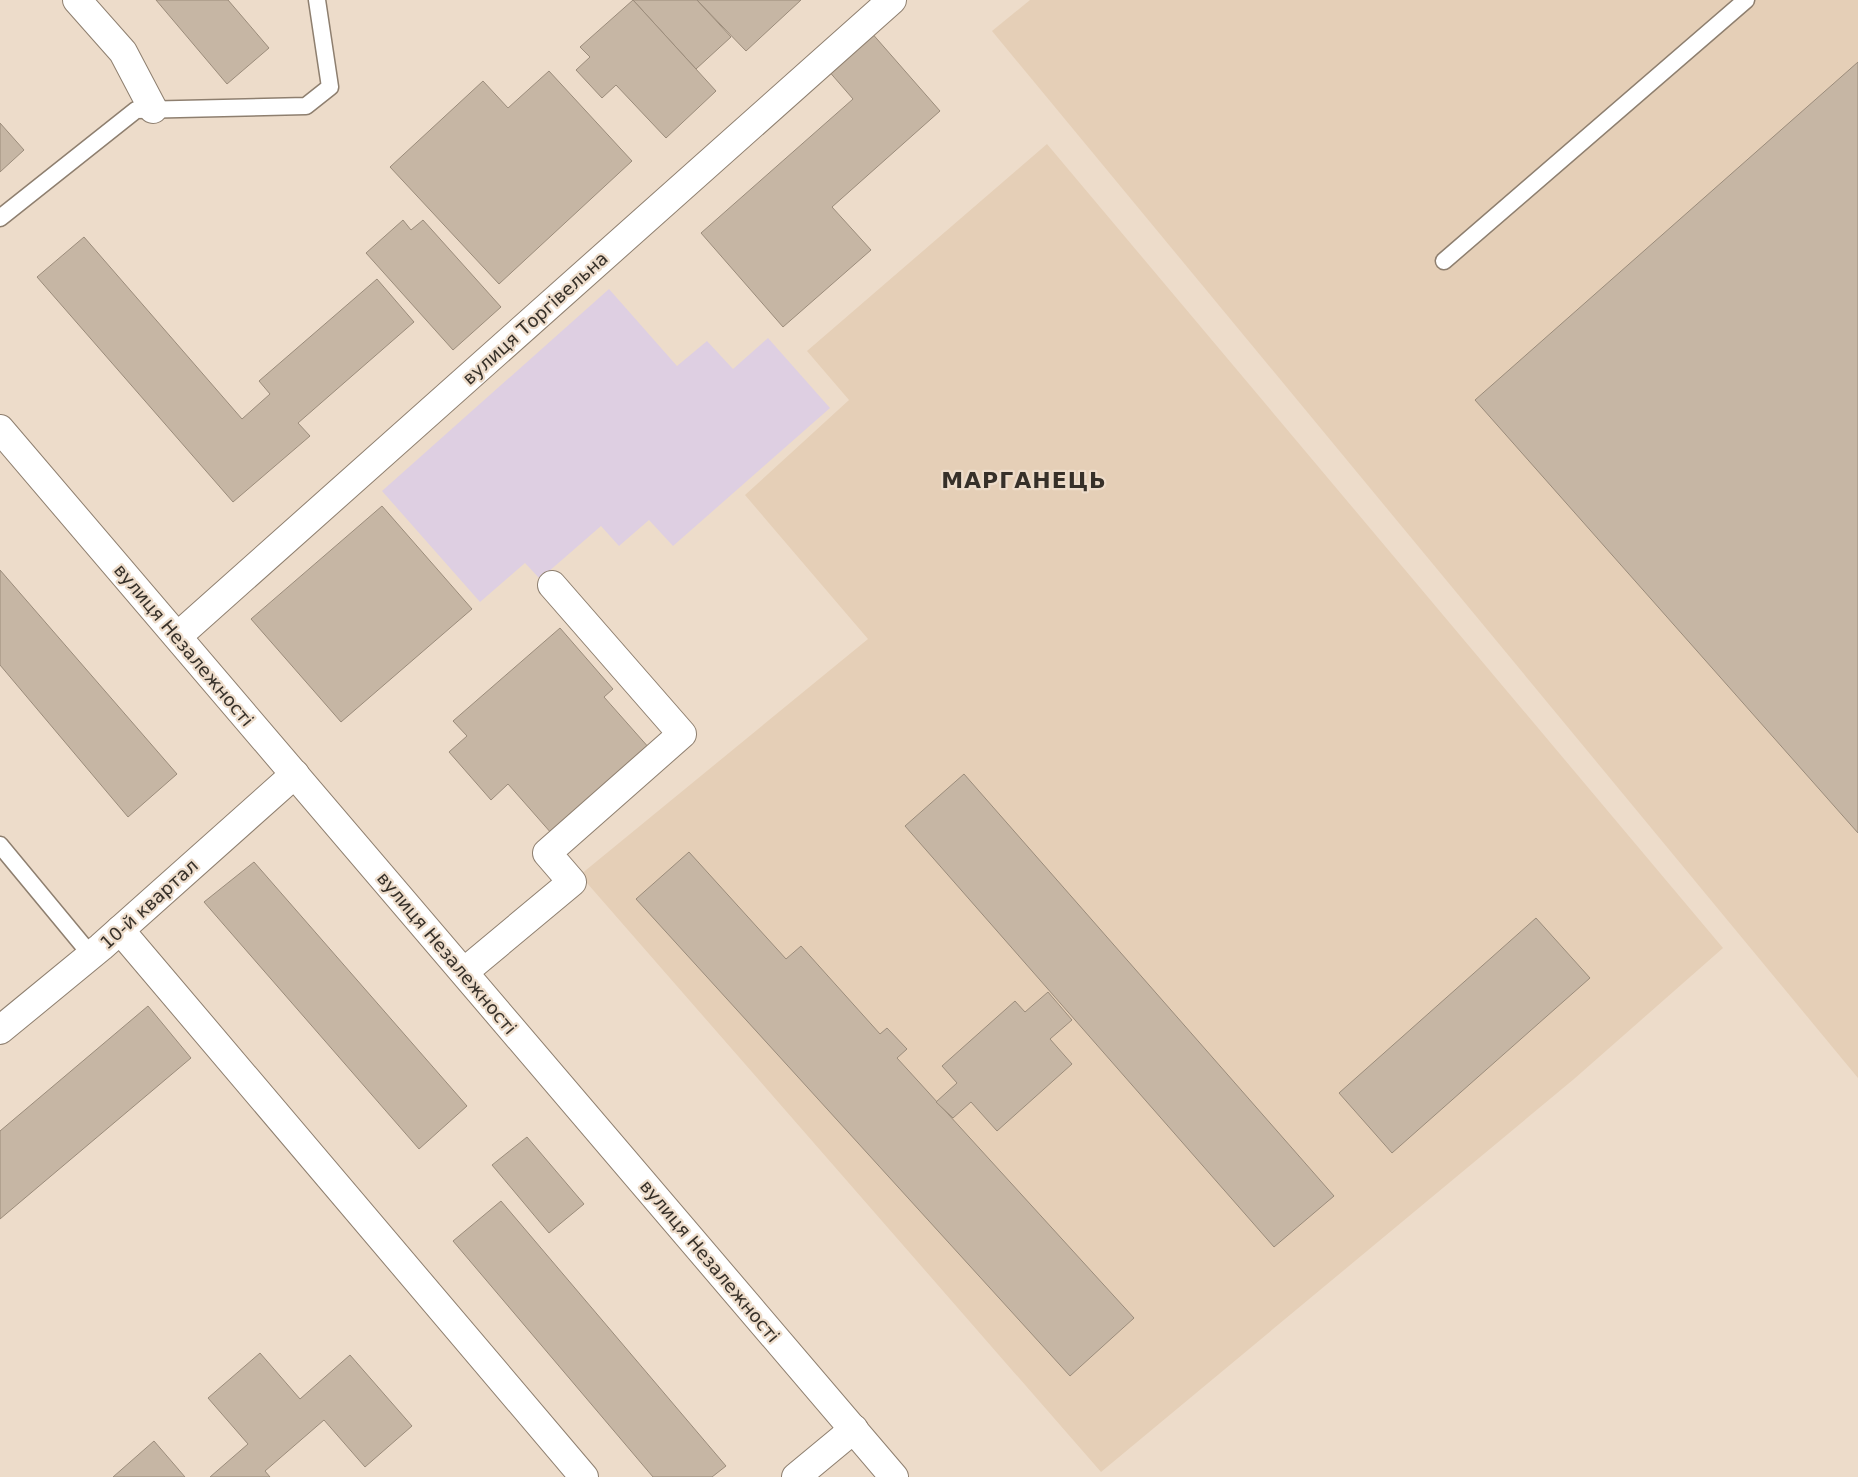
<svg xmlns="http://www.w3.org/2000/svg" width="1858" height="1477" viewBox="0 0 1858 1477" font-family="'DejaVu Sans',sans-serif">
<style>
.commercial{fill:#decfe2}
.built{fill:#e5cfb7}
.building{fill:#c6b6a4;stroke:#9b8c7b}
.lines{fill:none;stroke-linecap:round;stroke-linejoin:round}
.service-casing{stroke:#8e7f6f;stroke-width:19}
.minor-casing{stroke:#8e7f6f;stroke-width:30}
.secondary-casing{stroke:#8e7f6f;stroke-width:30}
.service{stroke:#fff;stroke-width:16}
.minor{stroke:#fff;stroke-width:28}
.secondary{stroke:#fff;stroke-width:28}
.labels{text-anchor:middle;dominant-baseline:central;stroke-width:4.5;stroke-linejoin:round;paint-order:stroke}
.street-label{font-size:18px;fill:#363029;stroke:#eddcca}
.district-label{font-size:22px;font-weight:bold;letter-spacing:1px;fill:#363029;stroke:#eddcca}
</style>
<rect width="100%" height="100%" fill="#eddcca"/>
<polygon class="commercial" points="609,289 677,366 707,341 733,369 768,338 830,408 673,546 649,520 619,546 601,526 540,579 525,563 480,602 382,491"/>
<g class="built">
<polygon points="1030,0 1858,0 1858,1078 992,31"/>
<polygon points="1047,144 1723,948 1574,1079 1101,1472 580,875 868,639 745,495 849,400 807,351"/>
</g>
<g class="building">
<polygon points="156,0 228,0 269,48 227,84"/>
<polygon points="633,0 697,0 731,37 696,69"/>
<polygon points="633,0 716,91 666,138 616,85 602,98 576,70 590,57 580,47"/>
<polygon points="697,0 801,0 746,51"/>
<polygon points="870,31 940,111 832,207 871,250 783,327 701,233 853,99 827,69"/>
<polygon points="1858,62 1858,833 1475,400"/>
<polygon points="549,71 632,161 499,284 390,167 483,81 508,108"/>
<polygon points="0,123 24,150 0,172"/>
<polygon points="403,220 411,230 423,220 501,307 453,350 366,253"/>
<polygon points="84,237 242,419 270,394 259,381 377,279 414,322 298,423 310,436 233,502 37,277"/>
<polygon points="382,506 472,609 341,722 251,619"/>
<polygon points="0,570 177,774 128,817 0,665"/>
<polygon points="560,628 613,689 604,697 650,749 552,834 508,784 491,800 449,752 467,736 453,721"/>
<polygon points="964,774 1334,1196 1274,1247 905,826"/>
<polygon points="689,852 786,959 801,946 880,1034 887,1028 907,1049 897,1058 1134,1318 1070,1376 636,899"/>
<polygon points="254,862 467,1106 419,1149 204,902"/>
<polygon points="1536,918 1590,978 1392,1153 1339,1093"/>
<polygon points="1048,992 1072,1020 1050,1039 1072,1064 997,1131 971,1102 953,1118 936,1102 957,1083 942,1066 1015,1001 1025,1012"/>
<polygon points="148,1006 191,1058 0,1219 0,1131"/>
<polygon points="527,1137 584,1204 549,1233 492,1165"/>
<polygon points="501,1201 726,1466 712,1477 653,1477 453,1241"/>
<polygon points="260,1353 300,1399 350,1355 412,1426 365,1467 324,1420 265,1471 270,1477 210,1477 248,1444 208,1398"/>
<polygon points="154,1441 185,1477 113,1477"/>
</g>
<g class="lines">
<defs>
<g id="service">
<polyline points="0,218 136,110 306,106 330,87 317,0"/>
<polyline points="1444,261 1746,0"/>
<polyline points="0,845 91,955"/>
</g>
<g id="minor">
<polyline points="77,0 123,52 153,109"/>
<polyline points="178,636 892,0"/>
<polyline points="120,930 584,1477"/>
<polyline points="464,972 572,882 547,853 682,734 552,585"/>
<polyline points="0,1030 101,947 295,774"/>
<polyline points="796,1477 854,1429"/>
</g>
<polyline id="secondary" points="0,429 894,1477"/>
</defs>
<use href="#service" class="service-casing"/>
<use href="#minor" class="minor-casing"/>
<use href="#secondary" class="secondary-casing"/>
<use href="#service" class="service"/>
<use href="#minor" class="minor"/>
<use href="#secondary" class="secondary"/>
</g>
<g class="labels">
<g class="street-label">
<text transform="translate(535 318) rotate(-42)">вулиця Торгівельна</text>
<text transform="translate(184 645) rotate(50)">вулиця Незалежності</text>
<text transform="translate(149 904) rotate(-42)">10-й квартал</text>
<text transform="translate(447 953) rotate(50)">вулиця Незалежності</text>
<text transform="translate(710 1261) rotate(50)">вулиця Незалежності</text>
</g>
<g class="district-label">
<text x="1024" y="480">МАРГАНЕЦЬ</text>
</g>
</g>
</svg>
